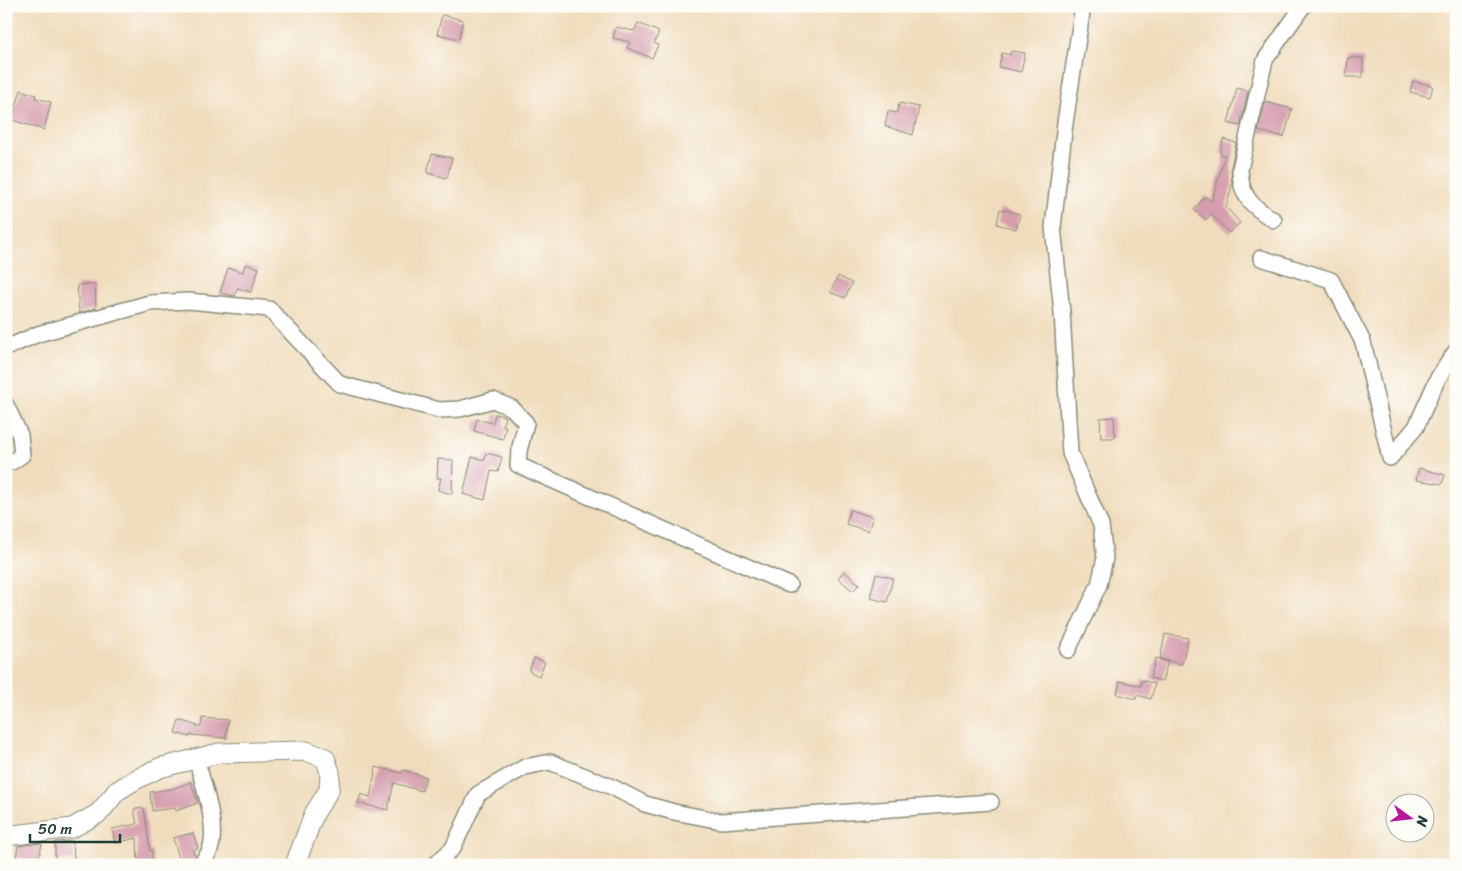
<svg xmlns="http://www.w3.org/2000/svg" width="1462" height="871" viewBox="0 0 1462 871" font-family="Sriracha,sans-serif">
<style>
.building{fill:#d59dae}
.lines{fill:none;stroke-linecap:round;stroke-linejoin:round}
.minor-casing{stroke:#888c78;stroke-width:18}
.major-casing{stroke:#888c78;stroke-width:21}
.minor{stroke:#fff;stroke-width:15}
.major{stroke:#fff;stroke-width:19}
</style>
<rect width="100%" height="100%" fill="#fdfcf7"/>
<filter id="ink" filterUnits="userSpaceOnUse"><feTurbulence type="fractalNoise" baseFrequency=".02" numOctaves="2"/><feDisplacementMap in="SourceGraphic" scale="10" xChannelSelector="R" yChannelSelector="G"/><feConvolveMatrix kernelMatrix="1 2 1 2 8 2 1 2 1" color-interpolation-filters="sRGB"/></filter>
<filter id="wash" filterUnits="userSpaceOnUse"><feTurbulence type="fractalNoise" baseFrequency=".0096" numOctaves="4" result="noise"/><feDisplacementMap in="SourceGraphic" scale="20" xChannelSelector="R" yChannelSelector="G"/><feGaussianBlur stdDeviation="1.12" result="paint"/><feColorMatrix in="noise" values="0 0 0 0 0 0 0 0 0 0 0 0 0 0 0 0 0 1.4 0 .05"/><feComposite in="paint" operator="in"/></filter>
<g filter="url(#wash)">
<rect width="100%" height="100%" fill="#f0dcbc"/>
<g id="blocks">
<g class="building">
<polygon points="442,15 463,20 459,39 437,34"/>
<polygon points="638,23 659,32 654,43 658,45 652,58 627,48 630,42 613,38 616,27 634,31"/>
<polygon points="1011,51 1025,53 1021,72 999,67 1002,53 1010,55"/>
<polygon points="1348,58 1363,58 1363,77 1346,77"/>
<polygon points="1413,81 1433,86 1430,97 1410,92"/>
<polygon points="1237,88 1248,91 1240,126 1228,123"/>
<polygon points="21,90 36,95 35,98 51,102 44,130 12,120"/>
<polygon points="1265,102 1292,109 1284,137 1258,131"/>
<polygon points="899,103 919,107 913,135 885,126 888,111 897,113"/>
<polygon points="1223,139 1236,143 1231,167 1232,185 1226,207 1240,223 1229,233 1211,214 1206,220 1194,210 1205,196 1212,201 1225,155 1220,154"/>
<polygon points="432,154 452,158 447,178 427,173"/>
<polygon points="1000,209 1020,214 1016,229 997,224"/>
<polygon points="245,264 259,268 251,292 237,288 235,296 220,293 228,268 243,272"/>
<polygon points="838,276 852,283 845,298 830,292"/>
<polygon points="95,284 96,308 79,313 77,285"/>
<polygon points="495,414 505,416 503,426 506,426 503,439 474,431 477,419 493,423"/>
<polygon points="1114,417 1115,438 1101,438 1100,418"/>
<polygon points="486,453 502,457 498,472 491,471 485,500 463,494 472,457 485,460"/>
<polygon points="438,459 453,460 452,494 438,490 441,478 437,478"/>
<polygon points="1419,468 1445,475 1442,484 1416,480"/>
<polygon points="850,510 873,517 868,531 846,524"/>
<polygon points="844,571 859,584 853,591 838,578"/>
<polygon points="876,574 893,578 887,602 870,598"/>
<polygon points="1165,634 1188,638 1182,664 1160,659"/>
<polygon points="534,658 545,662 539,676 529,671"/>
<polygon points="1156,658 1168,662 1162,681 1150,678"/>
<polygon points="1142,680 1155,684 1151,699 1137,695 1136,699 1117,694 1120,681 1141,686"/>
<polygon points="202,718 228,720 226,738 190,735 190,737 175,733 179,720 201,727"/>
<polygon points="376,767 402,773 403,770 426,777 422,791 394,783 388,810 358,803 361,794 370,797"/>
<polygon points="191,782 198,803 176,811 175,808 152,811 150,792 172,789"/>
<polygon points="144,808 150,851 152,851 153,865 138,865 137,838 115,843 112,829 137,824 134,809"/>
<polygon points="193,833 198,848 193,850 195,857 192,861 181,864 173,838"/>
<polygon points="73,841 74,860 55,860 55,842"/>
<polygon points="39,843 42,844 38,862 16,857 18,846"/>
</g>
</g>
</g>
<g filter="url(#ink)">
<use href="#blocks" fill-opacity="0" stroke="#888c78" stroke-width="1"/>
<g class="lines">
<defs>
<g id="minor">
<path d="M1274,220c-22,-13 -34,-24 -34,-51l25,-109 38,-54"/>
<polyline points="1261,258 1331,280 1363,342 1390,458 1416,427 1438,378 1456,351"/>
<polyline points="6,348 38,334 150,303 189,301 269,309 340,384 439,410 460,409 493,400 512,408 526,423 519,451 518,465 789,585"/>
<polyline points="6,405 20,435 22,455 12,462 6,461"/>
<polyline points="1068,650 1099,585 1105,558 1101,525 1070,453 1062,312 1053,227 1065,123 1083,6"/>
<path d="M196,758c6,23 24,71 13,94 -2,4 -6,9 -9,13"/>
<polyline points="435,865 453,848 478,794 525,767 550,762 612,787 645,804 674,812 721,821 991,802"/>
</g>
<polyline id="major" points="6,836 72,828 99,813 117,791 135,780 159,768 219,753 306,751 325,758 330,772 329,790 314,814 295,865"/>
</defs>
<use href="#minor" class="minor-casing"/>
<use href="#major" class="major-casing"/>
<use href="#minor" class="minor"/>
<use href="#major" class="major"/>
</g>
</g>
<rect width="1462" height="871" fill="none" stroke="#fdfcf7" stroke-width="25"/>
<g transform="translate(1410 818) rotate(105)"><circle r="24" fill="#fdfcf7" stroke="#a4b0a9"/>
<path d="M0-4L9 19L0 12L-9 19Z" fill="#b5179e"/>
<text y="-8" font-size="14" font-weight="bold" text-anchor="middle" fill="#1f3d34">N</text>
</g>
<path d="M30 834v8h90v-8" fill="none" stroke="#1f3d34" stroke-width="2.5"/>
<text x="38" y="834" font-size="15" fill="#1f3d34" stroke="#fdfcf7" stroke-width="4" paint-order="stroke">50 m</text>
</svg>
